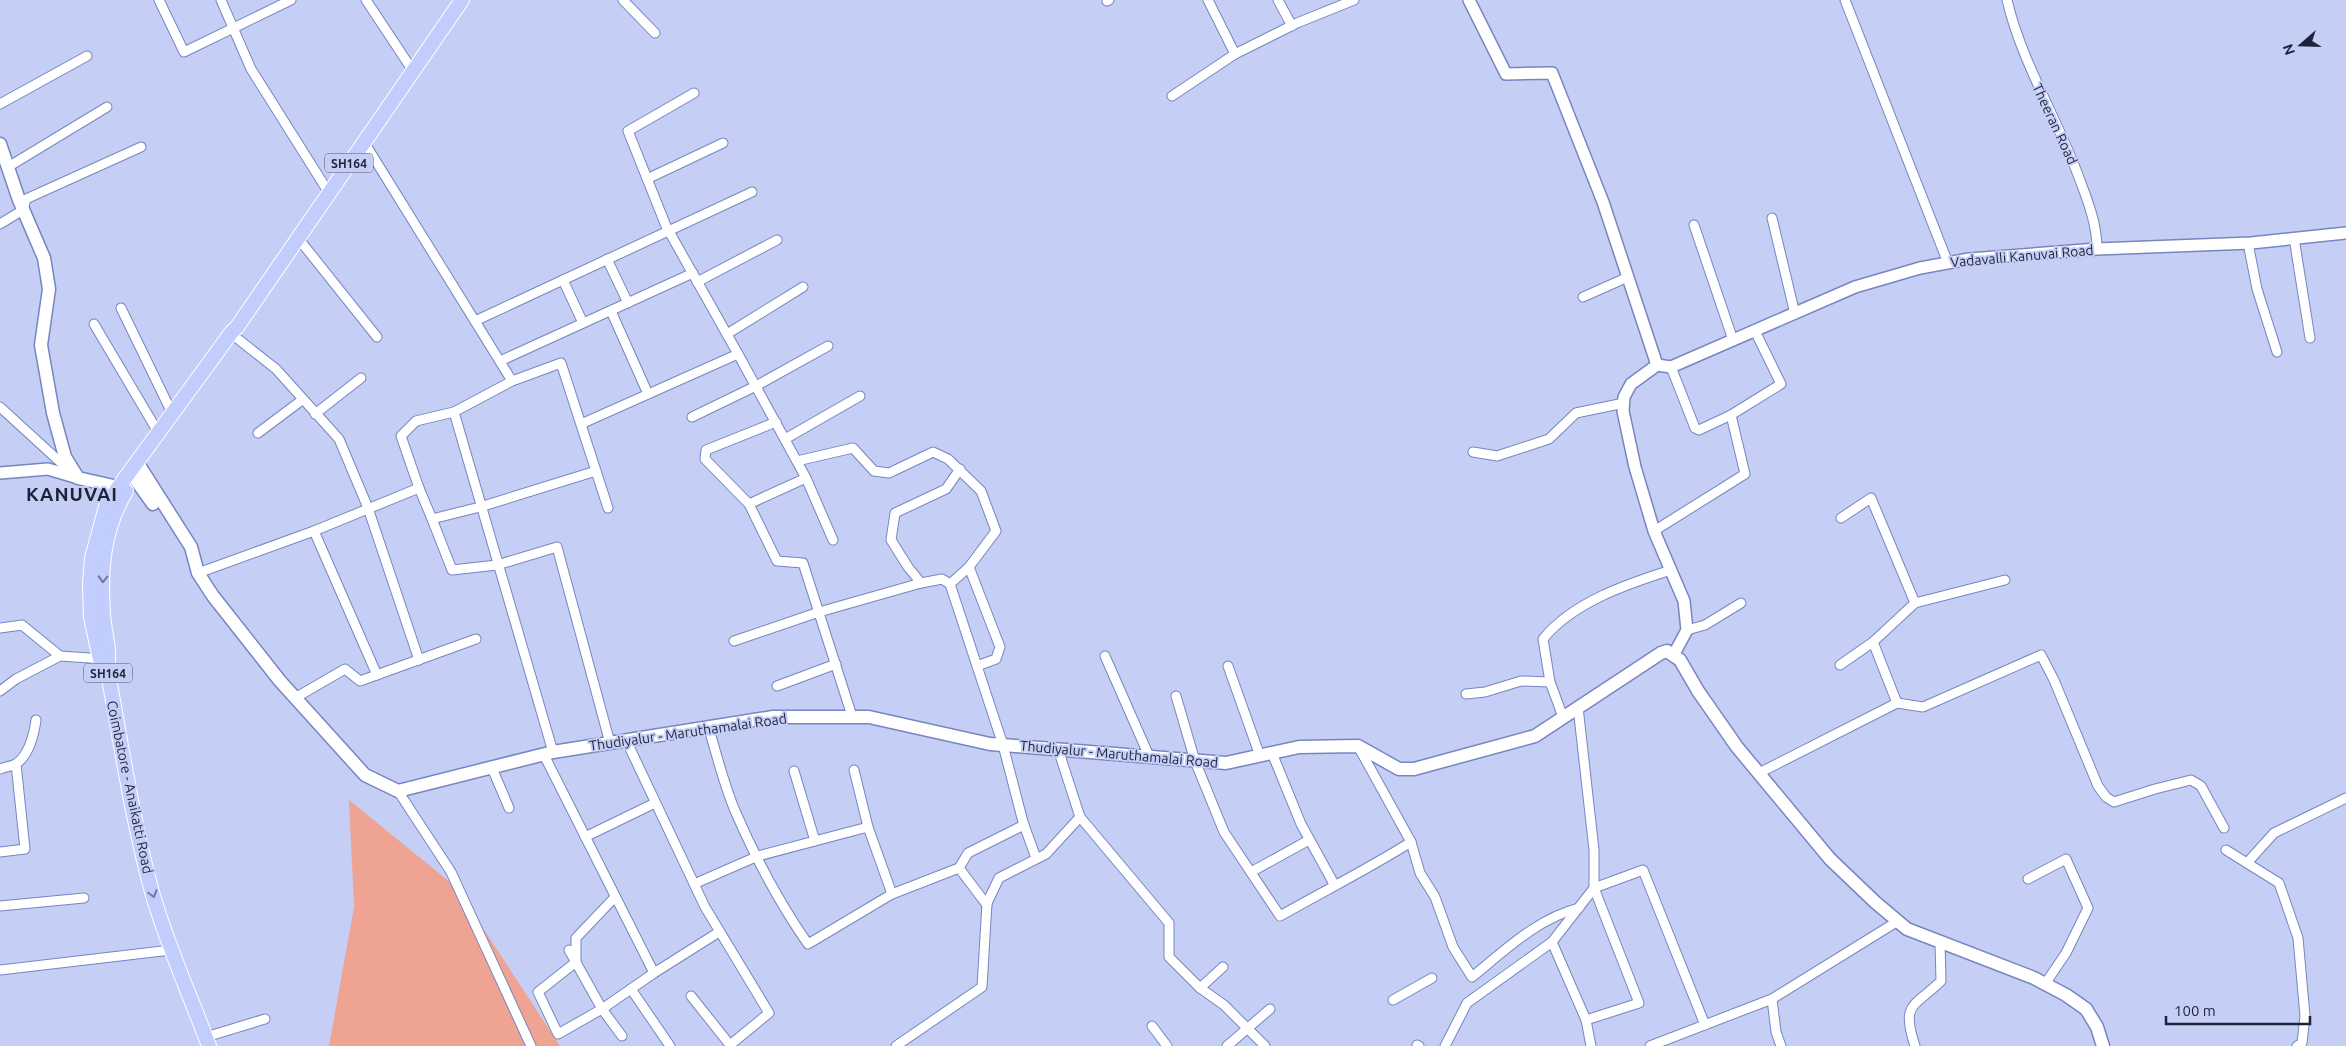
<svg xmlns="http://www.w3.org/2000/svg" width="2346" height="1046" viewBox="0 0 2346 1046" font-family="Ubuntu,sans-serif">
<style>
.green{fill:#efa493}
.lines{fill:none;stroke-linecap:round;stroke-linejoin:round}
.minor-casing{stroke:#7785c1;stroke-width:11}
.tertiary-casing{stroke:#7785c1;stroke-width:14}
.secondary-casing{stroke:#7785c1;stroke-width:15}
.primary-casing{stroke:#fff;stroke-width:16}
.minor{stroke:#fff;stroke-width:9}
.tertiary{stroke:#fff;stroke-width:11}
.secondary{stroke:#fff;stroke-width:12}
.primary{stroke:#c1cdfd;stroke-width:14}
.oneway{stroke:#70789c}
.labels{text-anchor:middle;dominant-baseline:central;stroke-width:4;stroke-linejoin:round;paint-order:stroke}
.shield{fill:#c5cff6;stroke:#505773;stroke-width:1}
.shield-label{font-size:12px;font-weight:bold;fill:#1e233b}
.street-label{font-size:14px;fill:#1e233b;stroke:#c5cff6}
.district-label{font-size:19px;font-weight:bold;letter-spacing:1px;fill:#1e233b;stroke:#c5cff6}
</style>
<rect width="100%" height="100%" fill="#c5cff6"/>
<polygon class="green" points="349,800 456,887 560,1046 329,1046 354,907"/>
<g class="lines">
<defs>
<g id="minor">
<polyline points="159,0 184,52 291,0"/>
<polyline points="221,0 251,69 329,193"/>
<polyline points="366,0 413,71"/>
<polyline points="623,0 655,33"/>
<polyline points="1208,0 1235,54"/>
<polyline points="1278,0 1292,26"/>
<polyline points="1845,0 1948,263"/>
<path d="M2007,0c15,64 52,121 74,183 8,21 16,43 16,66"/>
<polyline points="1107,1 1109,0"/>
<polyline points="1172,96 1235,54 1297,23 1354,0"/>
<polyline points="0,104 87,56"/>
<polyline points="364,142 512,381 454,412 553,752"/>
<polyline points="8,167 107,107"/>
<polyline points="647,179 723,143"/>
<polyline points="1772,218 1795,314"/>
<polyline points="0,224 23,210 26,199 141,147"/>
<polyline points="1694,225 1733,340"/>
<polyline points="298,238 377,337"/>
<polyline points="2294,238 2310,338"/>
<polyline points="2248,243 2257,289 2277,352"/>
<polyline points="607,259 628,303"/>
<polyline points="563,280 583,323"/>
<polyline points="697,282 777,240"/>
<polyline points="1583,297 1628,277"/>
<polyline points="121,308 172,413"/>
<polyline points="611,311 648,394"/>
<polyline points="475,321 752,192"/>
<polyline points="94,324 158,432"/>
<polyline points="727,334 803,287"/>
<polyline points="238,339 276,369 339,439 368,508 419,660"/>
<polyline points="738,354 806,478 833,540"/>
<polyline points="500,361 693,273"/>
<polyline points="1671,367 1695,428 1699,430 1731,415 1781,384 1755,331"/>
<polyline points="512,381 561,363 608,508"/>
<polyline points="0,407 70,471"/>
<polyline points="315,414 361,378"/>
<polyline points="692,417 756,386 828,346"/>
<polyline points="776,422 706,450 705,459 749,504 777,561 803,563 852,716"/>
<polyline points="581,424 738,354 666,226 628,131 694,93"/>
<polyline points="258,433 302,400"/>
<polyline points="785,439 860,396"/>
<polyline points="1473,452 1497,456 1549,439 1576,413 1624,403"/>
<polyline points="797,461 853,448 874,471 889,473 933,452 948,459 981,491 996,531 969,567 950,584"/>
<polyline points="419,488 401,436 416,421 454,412"/>
<polyline points="749,504 806,478"/>
<polyline points="1841,518 1871,498 1915,603"/>
<polyline points="432,519 452,570 497,565 557,547 610,743"/>
<polyline points="314,531 377,675"/>
<polyline points="1654,531 1745,474 1731,415"/>
<polyline points="969,567 1000,647 996,659 977,666"/>
<polyline points="198,573 314,531 419,488 432,519 480,507 596,471"/>
<polyline points="921,583 908,567 891,540 895,513 946,489 960,469"/>
<polyline points="0,628 22,625 60,656"/>
<polyline points="1687,630 1705,625 1741,603"/>
<polyline points="734,641 819,612 921,583 942,579 950,584 1003,745 1023,822 1036,858"/>
<polyline points="1873,642 1897,703"/>
<polyline points="1105,656 1149,756"/>
<polyline points="1840,665 1873,642 1915,603 2005,580"/>
<polyline points="1228,666 1260,756"/>
<polyline points="777,686 836,664"/>
<polyline points="0,691 16,679 60,656 104,659"/>
<polyline points="1466,694 1485,692 1521,681 1550,682"/>
<path d="M1176,696l19,65 29,71 56,84c44,-25 88,-47 131,-74"/>
<polyline points="295,698 345,669 360,681 476,639"/>
<path d="M1563,717l-13,-35 -7,-43c30,-37 84,-55 128,-69"/>
<polyline points="626,740 705,907 769,1013 730,1045 691,996"/>
<path d="M1359,748l52,94 9,31 15,24 18,50 19,30c32,-26 66,-59 107,-69"/>
<polyline points="1058,749 1080,817 1169,923 1169,957 1200,988 1224,1005 1265,1046"/>
<polyline points="1272,753 1301,824 1334,884"/>
<polyline points="544,755 654,973 602,1009 569,950"/>
<polyline points="492,768 509,808"/>
<path d="M0,769c5,-2 12,-3 16,-5 13,-9 18,-30 20,-44"/>
<polyline points="854,770 868,827"/>
<polyline points="794,771 815,841"/>
<polyline points="1759,773 1897,703 1923,707 2041,655 2054,680 2098,786 2106,797 2114,802 2155,789 2191,780 2201,786 2224,828"/>
<polyline points="398,791 451,872 531,1046"/>
<polyline points="585,837 655,803"/>
<polyline points="2226,850 2279,883 2298,938 2305,1016 2302,1043 2297,1046"/>
<polyline points="0,852 25,849 16,764"/>
<polyline points="2247,863 2274,833 2346,798"/>
<polyline points="959,868 987,905"/>
<polyline points="1251,872 1309,840"/>
<polyline points="2028,879 2066,859 2088,908 2066,953 2045,984"/>
<path d="M694,884l64,-28 110,-29 24,67 -84,50c-28,-40 -52,-85 -72,-131 -12,-27 -19,-58 -28,-87"/>
<polyline points="892,894 959,868 968,853 1024,825"/>
<polyline points="615,897 576,938 576,962 538,992 558,1034 602,1009 622,1036"/>
<polyline points="0,906 84,898"/>
<polyline points="1552,942 1586,1020 1591,1046"/>
<polyline points="0,970 171,950"/>
<polyline points="654,973 719,932"/>
<polyline points="1200,988 1223,967"/>
<polyline points="631,989 670,1046"/>
<polyline points="1772,999 1776,1032 1781,1046"/>
<polyline points="1393,1000 1432,978"/>
<polyline points="1586,1020 1639,1003 1594,888 1643,870 1705,1025"/>
<polyline points="1152,1026 1167,1046"/>
<polyline points="206,1037 265,1019"/>
<polyline points="1417,1045 1419,1046"/>
<polyline points="896,1046 982,987 987,903 999,878 1046,854 1080,817"/>
<polyline points="1227,1046 1270,1009"/>
<polyline points="1445,1046 1467,1003 1552,942 1594,888 1594,850 1578,707"/>
<polyline points="1650,1046 1772,999 1898,921"/>
<path d="M1915,1046c-14,-43 -2,-38 26,-65l-1,-38"/>
</g>
<g id="tertiary">
<polyline points="1469,0 1506,74 1552,73 1603,202 1657,365"/>
<polyline points="1657,365 1671,367 1855,287 1920,268 1969,259 2097,249 2251,243 2346,233"/>
<polyline points="1657,365 1631,384 1624,397 1623,411 1635,467 1654,531 1684,601 1687,630 1674,654"/>
<polyline points="0,473 48,469 78,478"/>
</g>
<g id="secondary">
<polyline points="0,144 19,200 44,258 49,289 41,345 53,413 65,457 78,478 127,489"/>
<polyline points="137,462 191,547 198,573 213,596 280,681 365,775 398,791 553,752 773,717 869,717 990,744 1226,763 1299,747 1358,746 1399,769 1414,769 1535,736 1661,653 1667,651 1680,660 1698,691 1737,747 1830,859 1875,902 1907,929 2034,978 2066,995 2086,1009 2097,1027 2103,1046"/>
<polyline points="130,472 153,504"/>
</g>
<g id="primary">
<path d="M126,491c-23,39 -26,78 -23,123 1,18 8,36 4,54 14,74 25,151 45,224 15,53 38,103 57,154"/>
<polyline points="107,668 100,659 91,617 90,584 92,558 107,503 231,333 237,327 462,0"/>
</g>
</defs>
<use href="#minor" class="minor-casing"/>
<use href="#tertiary" class="tertiary-casing"/>
<use href="#secondary" class="secondary-casing"/>
<use href="#primary" class="primary-casing"/>
<use href="#minor" class="minor"/>
<use href="#tertiary" class="tertiary"/>
<use href="#secondary" class="secondary"/>
<use href="#primary" class="primary"/>
</g>
<defs><path id="oneway-chevron" d="M-2-3.5L2.5 0L-2 3.5" fill="none" stroke-width="1.6" stroke-linecap="round" stroke-linejoin="round" transform="scale(1.25)"/></defs>
<g class="oneway">
<use href="#oneway-chevron" transform="translate(103 579) rotate(91)"/>
<use href="#oneway-chevron" transform="translate(153 894) rotate(74)"/>
</g>
<g class="labels">
<g class="shield">
<rect x="325" y="153.5" width="48" height="19" rx="4"/>
<rect x="84" y="663.5" width="48" height="19" rx="4"/>
</g>
<g class="shield-label">
<text x="349" y="163">SH164</text>
<text x="108" y="673">SH164</text>
</g>
<g class="street-label">
<text transform="translate(2055 124) rotate(65)">Theeran Road</text>
<text transform="translate(2022 256) rotate(-5)">Vadavalli Kanuvai Road</text>
<text transform="translate(688 732) rotate(-8)">Thudiyalur - Maruthamalai Road</text>
<text transform="translate(1119 754) rotate(5)">Thudiyalur - Maruthamalai Road</text>
<text transform="translate(130 787) rotate(78)">Coimbatore - Anaikatti Road</text>
</g>
<g class="district-label">
<text x="72" y="494">KANUVAI</text>
</g>
</g>
<g transform="translate(2301 45) rotate(250)" stroke="#c5cff6" stroke-width="4" paint-order="stroke">
<path d="M0-4L9 19L0 12L-9 19Z" fill="#1e233b"/>
<text y="-8" font-size="14" font-weight="bold" text-anchor="middle" fill="#1e233b">N</text>
</g>
<path d="M2166 1016v8h144v-8" fill="none" stroke="#1e233b" stroke-width="2.5"/>
<text x="2174" y="1016" font-size="15" fill="#1e233b" stroke="#c5cff6" stroke-width="4" paint-order="stroke">100 m</text>
</svg>
